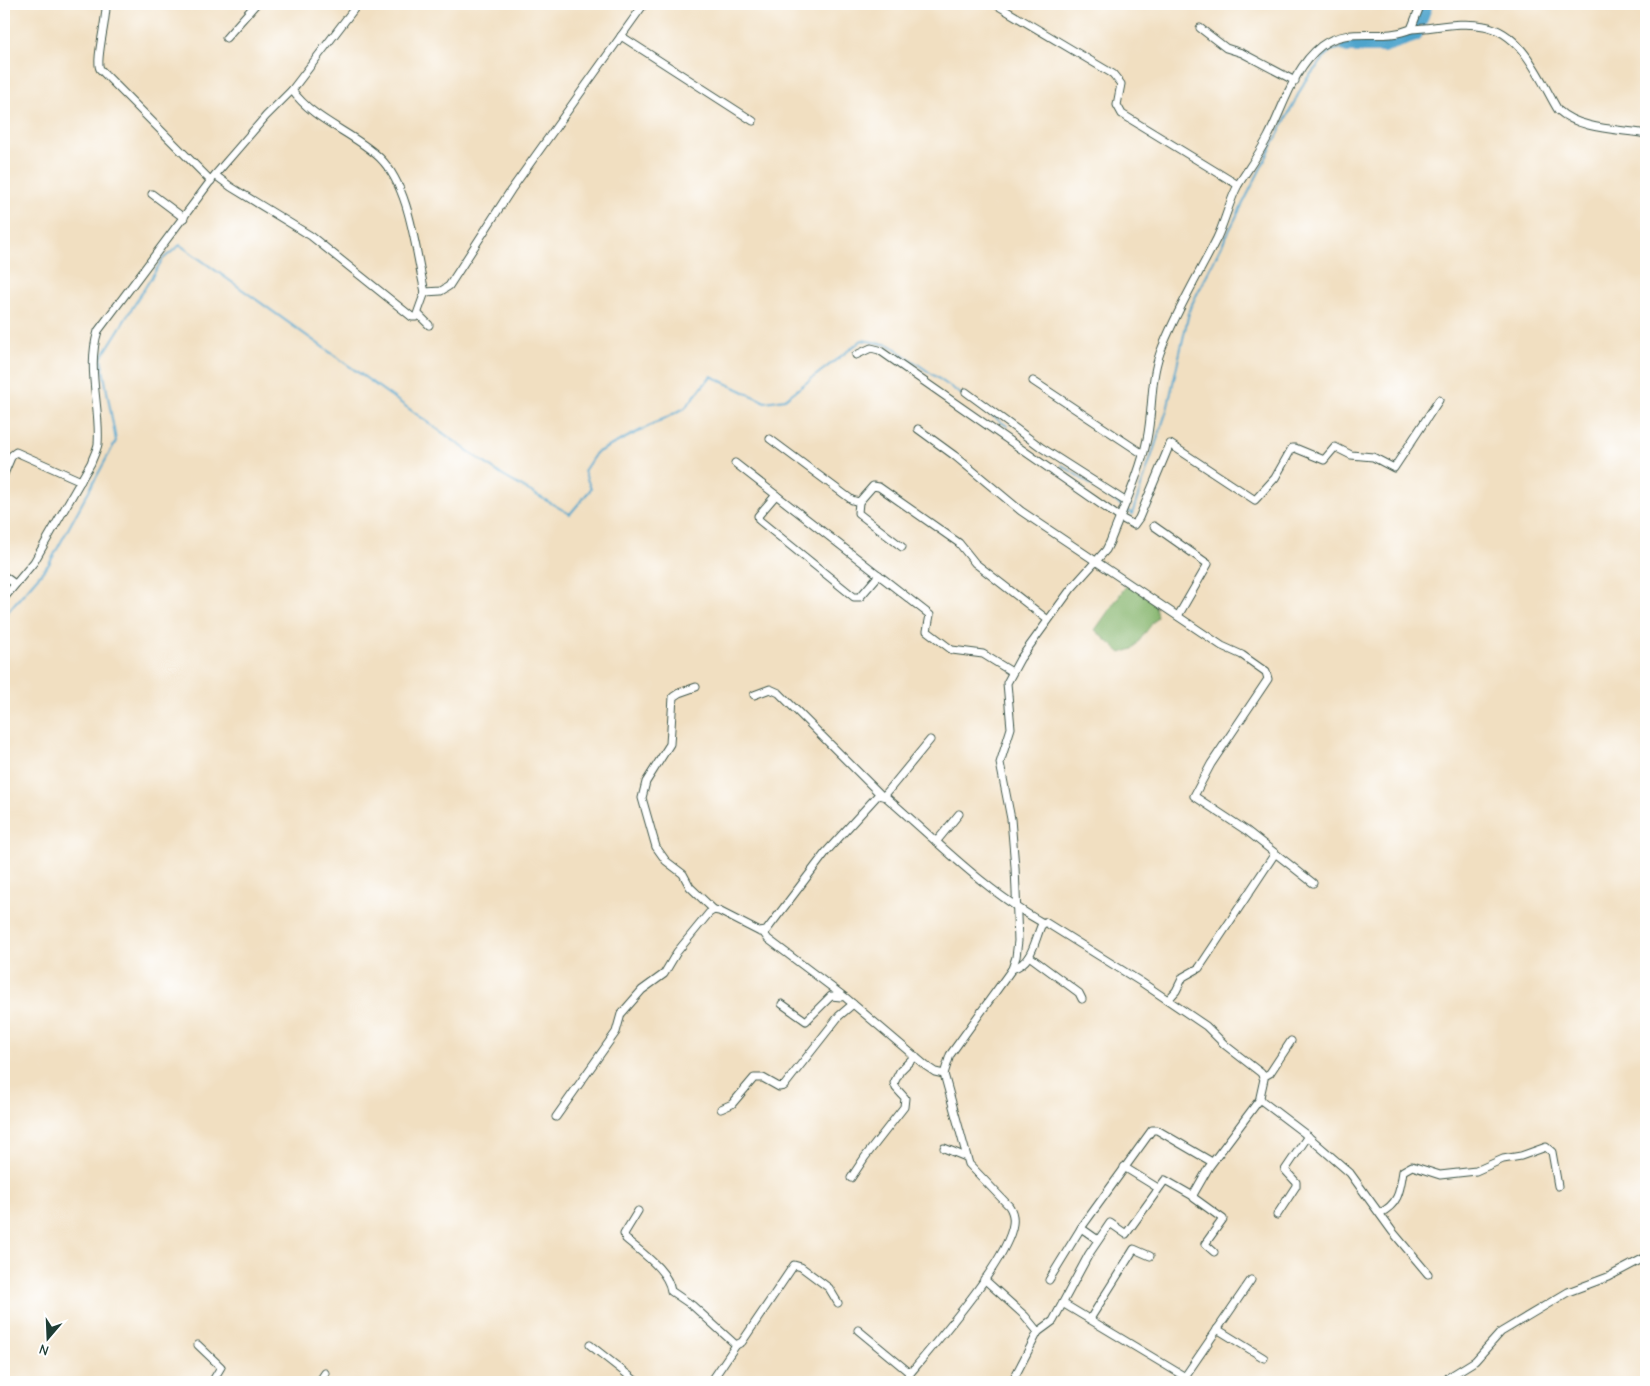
<svg xmlns="http://www.w3.org/2000/svg" width="1650" height="1386" viewBox="0 0 1650 1386" font-family="'Comic Neue',sans-serif">
<style>
.forest{fill:#87b66e;stroke:#537a51}
.lines{fill:none;stroke-linecap:round;stroke-linejoin:round}
.stream{stroke:#50a4cc;stroke-width:2}
.river{stroke:#50a4cc;stroke-width:12}
.minor-casing{stroke:#3e5549;stroke-width:9}
.minor{stroke:#fff;stroke-width:7}
</style>
<rect width="100%" height="100%" fill="#fff"/>
<filter id="ink" filterUnits="userSpaceOnUse"><feTurbulence type="fractalNoise" baseFrequency=".02" numOctaves="2"/><feDisplacementMap in="SourceGraphic" scale="10" xChannelSelector="R" yChannelSelector="G"/><feConvolveMatrix kernelMatrix="1 2 1 2 8 2 1 2 1" color-interpolation-filters="sRGB"/></filter>
<filter id="wash" filterUnits="userSpaceOnUse"><feTurbulence type="fractalNoise" baseFrequency=".0096" numOctaves="4" result="noise"/><feDisplacementMap in="SourceGraphic" scale="20" xChannelSelector="R" yChannelSelector="G"/><feGaussianBlur stdDeviation="1.12" result="paint"/><feColorMatrix in="noise" values="0 0 0 0 0 0 0 0 0 0 0 0 0 0 0 0 0 1.4 0 .05"/><feComposite in="paint" operator="in"/></filter>
<g filter="url(#wash)">
<rect width="100%" height="100%" fill="#f1dfc1"/>
<polygon class="forest" points="1134,585 1155,604 1157,617 1133,649 1121,653 1095,630 1126,586"/>
<g class="lines">
<g class="stream">
<polyline points="1062,465 1122,506"/>
<polyline points="1126,509 1132,514 1167,410 1190,308 1305,81 1330,51 1347,47"/>
<polyline points="4,616 49,564 116,441 101,358 163,259 180,245 503,476 570,514 591,489 584,471 596,453 685,408 711,376 765,402 785,399 862,340 890,345 1007,426"/>
</g>
<polyline class="river" points="1347,47 1383,47 1416,36 1427,4"/>
</g>
</g>
<g filter="url(#ink)">
<g class="lines">
<defs>
<g id="minor">
<path d="M106,4c1,16 -11,56 -6,65l111,112"/>
<polyline points="995,4 1113,74 1121,84 1117,105 1122,114 1238,185"/>
<polyline points="1200,28 1226,48 1242,53 1295,81"/>
<path d="M1411,29c24,-1 50,-8 73,-3 39,7 56,54 74,84 22,20 60,19 88,24"/>
<polyline points="621,36 753,121"/>
<polyline points="226,38 256,4"/>
<path d="M292,90c22,31 61,42 88,68 31,31 35,93 45,134"/>
<polyline points="215,175 231,187 311,236 412,317 416,317 425,292 441,291 449,286 511,190 644,4"/>
<polyline points="152,194 184,218"/>
<polyline points="418,314 429,325"/>
<polyline points="856,355 871,348 879,350 1119,517 1134,525 1139,518 1170,444 1255,500 1275,478 1292,448 1295,448 1324,460 1335,447 1351,455 1373,457 1394,468 1439,400"/>
<polyline points="1033,381 1143,454"/>
<polyline points="966,392 1042,448 1125,501"/>
<polyline points="918,429 955,456 1021,511 1222,646 1242,655 1266,672 1268,679 1211,764 1194,796 1247,831 1313,883"/>
<polyline points="770,439 852,500 859,502 873,486 879,487 959,543 975,563 1048,620"/>
<polyline points="735,463 776,495 758,516 759,520 854,597 860,597 879,575"/>
<polyline points="4,474 12,455 16,452 81,481"/>
<polyline points="776,495 930,615 927,631 952,650 983,654 1012,672"/>
<polyline points="859,502 858,513 902,547"/>
<polyline points="1154,526 1208,564 1178,616"/>
<polyline points="4,576 15,584"/>
<path d="M4,598l30,-36 57,-99c2,-6 6,-13 7,-19 3,-37 -12,-75 0,-113l117,-156 51,-59 26,-26 62,-81 1,-5"/>
<polyline points="696,687 679,693 673,697 670,744 646,782 642,798 656,847 666,861 683,874 690,887 714,910"/>
<polyline points="754,695 770,689 779,693 881,795"/>
<polyline points="884,796 930,740"/>
<polyline points="936,842 959,814"/>
<polyline points="763,932 768,939 846,998 926,1066 935,1072 944,1074"/>
<polyline points="1029,956 1079,993 1082,999"/>
<path d="M1012,969c20,-6 22,-26 29,-43l4,-4 96,60 65,44 19,19 36,28 3,6 -4,18 2,4 42,32 46,40 42,58 36,43"/>
<polyline points="1168,1000 1176,991 1183,977 1199,968 1274,855"/>
<polyline points="782,1004 806,1021 831,996 841,997"/>
<polyline points="1263,1077 1270,1073 1291,1041"/>
<polyline points="721,1109 732,1104 754,1078 763,1078 779,1087 784,1086 839,1016 853,1004"/>
<path d="M556,1117l60,-85 5,-18 21,-24 22,-16 13,-22 32,-39 5,-3 5,1 41,21 6,-1 60,-79 52,-57 8,2c51,44 98,93 157,126"/>
<polyline points="944,1148 966,1157"/>
<polyline points="1124,1167 1158,1188"/>
<polyline points="851,1178 865,1157 904,1107 905,1098 896,1088 894,1083 900,1071 915,1056"/>
<path d="M638,1211l-14,23 2,5c17,15 42,31 45,52l22,15 43,39 -25,37"/>
<path d="M1380,1213c19,-9 20,-23 23,-42l9,-5 28,9 36,-4 27,-12 18,-3 25,-9 6,5 6,34"/>
<polyline points="1277,1215 1296,1186 1296,1182 1285,1170 1308,1136"/>
<polyline points="1081,1228 1098,1240"/>
<polyline points="1214,1252 1205,1244 1223,1219 1194,1198 1193,1195 1209,1167 1260,1099"/>
<polyline points="984,1279 1025,1316 1038,1332 1012,1382"/>
<polyline points="1049,1280 1081,1228 1152,1130 1157,1130 1212,1162"/>
<polyline points="1064,1304 1182,1375 1184,1378 1183,1382"/>
<polyline points="1090,1319 1134,1249 1150,1256"/>
<polyline points="1217,1329 1264,1358"/>
<polyline points="858,1330 910,1373"/>
<polyline points="1038,1332 1053,1321 1089,1254 1110,1223 1126,1234 1165,1180 1193,1196"/>
<polyline points="198,1345 221,1367 212,1382"/>
<polyline points="590,1345 637,1382"/>
<polyline points="736,1345 742,1342 794,1265 801,1267 829,1288 838,1303"/>
<polyline points="1184,1378 1251,1280"/>
<polyline points="319,1382 325,1373"/>
<path d="M903,1382c26,-32 105,-120 110,-158 1,-7 0,-12 -4,-18l-40,-42 -25,-90 6,-19 62,-86 4,-12 2,-16 -3,-74 -4,-48 -11,-56 11,-35 -4,-45 13,-24 51,-70 35,-39 4,-8c13,-34 30,-68 37,-103 6,-29 3,-58 13,-86 15,-40 38,-77 57,-115 8,-17 12,-36 21,-53 10,-16 21,-31 30,-48 15,-29 26,-70 53,-91 28,-21 60,-4 90,-17l10,-25"/>
<polyline points="1386,1382 1387,1382"/>
<polyline points="1441,1382 1475,1361 1501,1332 1568,1292 1608,1277 1646,1257"/>
</g>
</defs>
<use href="#minor" class="minor-casing"/>
<use href="#minor" class="minor"/>
</g>
</g>
<rect width="1650" height="1386" fill="none" stroke="#fff" stroke-width="20"/>
<g transform="translate(48 1338) rotate(199)" stroke="#ffffff" stroke-width="4" paint-order="stroke">
<path d="M0-4L9 19L0 12L-9 19Z" fill="#1f3d34"/>
<text y="-8" font-size="14" font-weight="bold" text-anchor="middle" fill="#1f3d34">N</text>
</g>
</svg>
